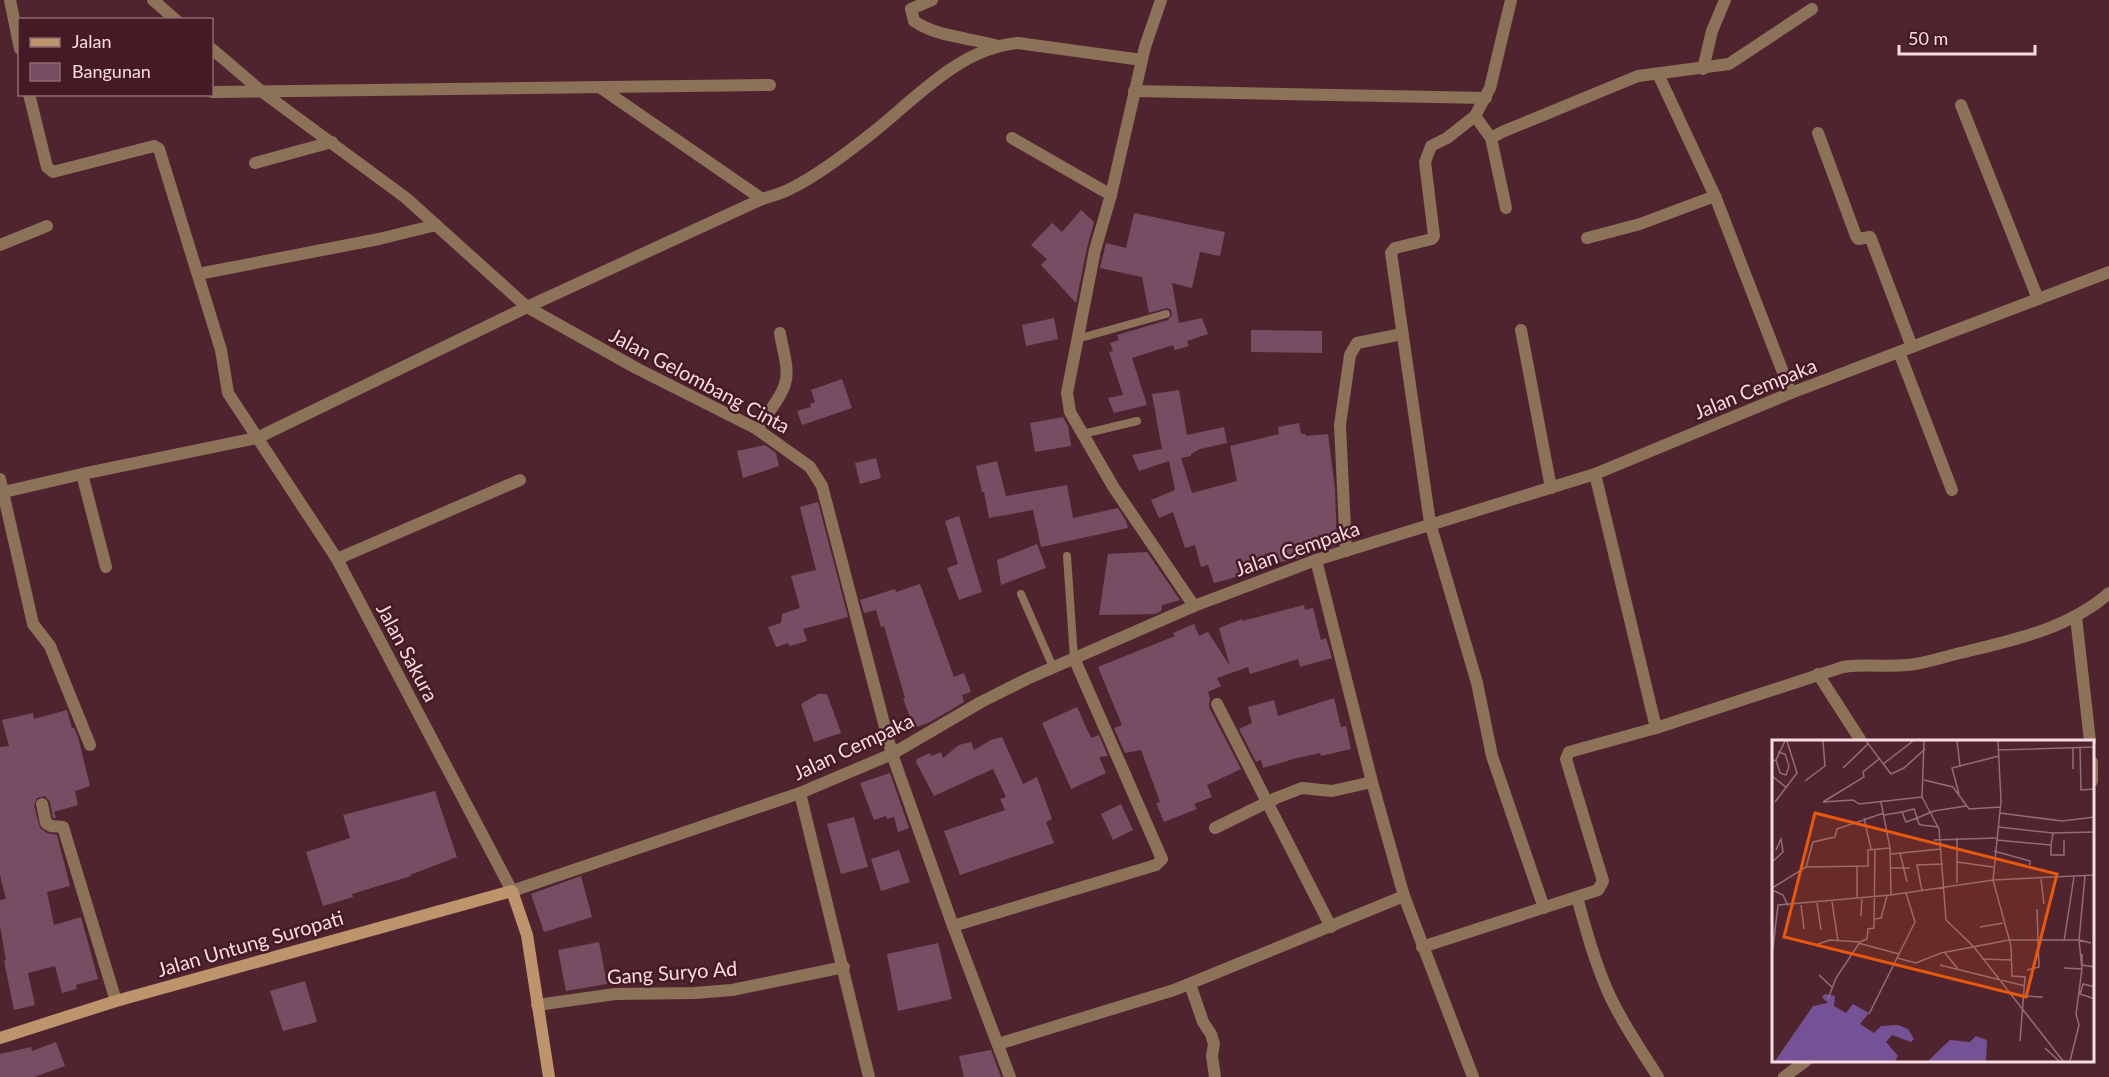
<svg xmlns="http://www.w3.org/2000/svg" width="2109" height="1077" viewBox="0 0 2109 1077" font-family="Lato,sans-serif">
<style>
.building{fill:#774d63}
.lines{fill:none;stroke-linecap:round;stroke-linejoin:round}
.service{stroke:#8c7258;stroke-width:8}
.pedestrian{stroke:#8c7258;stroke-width:12}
.minor{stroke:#8c7258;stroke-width:12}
.secondary{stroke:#bd946b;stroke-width:12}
.labels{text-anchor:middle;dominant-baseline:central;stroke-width:5;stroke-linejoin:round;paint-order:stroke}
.street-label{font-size:20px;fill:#f8dbe0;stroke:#451a25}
.inset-road{fill:none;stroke:#936d76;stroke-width:1.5}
.view{fill:#e8590c;fill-opacity:0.15;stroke:#e8590c;stroke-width:3}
.inset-edge{fill:none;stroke:#f8dbe0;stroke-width:3}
</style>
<rect width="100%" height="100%" fill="#50242f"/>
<g class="building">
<polygon points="1081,210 1094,222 1087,248 1076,303 1041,265 1047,259 1031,245 1052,223 1062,232"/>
<polygon points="1134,213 1225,232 1220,256 1200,252 1192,288 1172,283 1179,323 1202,318 1208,334 1187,341 1189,346 1175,350 1173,345 1132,358 1147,405 1114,413 1108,398 1123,395 1109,352 1113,351 1110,343 1119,340 1117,335 1168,320 1172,315 1171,310 1167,308 1149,313 1142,277 1100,268 1106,243 1126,248"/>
<polygon points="1054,318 1058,339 1026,346 1022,325"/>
<polygon points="1251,330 1322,331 1322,353 1251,352"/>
<polygon points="842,379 852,408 802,425 797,411 811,407 810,404 815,402 811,390"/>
<polygon points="1179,390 1187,435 1224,427 1227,443 1200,449 1191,454 1191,456 1181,458 1192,493 1237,481 1230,446 1279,434 1278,427 1299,423 1301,434 1305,434 1306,436 1328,434 1335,489 1337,545 1293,560 1280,562 1280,564 1243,573 1244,575 1214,583 1208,565 1201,567 1195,545 1185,548 1173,512 1159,518 1151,500 1175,490 1169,461 1139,471 1132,455 1162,449 1152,394"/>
<polygon points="1063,417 1068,426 1071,446 1035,452 1030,423"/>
<polygon points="765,445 776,453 779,466 743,478 737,451"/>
<polygon points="876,458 881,478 860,484 855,463"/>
<polygon points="997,461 1006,496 1067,485 1073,518 1118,508 1126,521 1128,528 1041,547 1033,510 989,518 984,492 982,492 976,466"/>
<polygon points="818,502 848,617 803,629 807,641 790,646 788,643 776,647 768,627 781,623 782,614 800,608 791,576 816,570 800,507"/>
<polygon points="959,516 982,592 959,600 947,568 958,564 945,521"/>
<polygon points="1037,544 1046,568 1001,585 997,560"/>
<polygon points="1147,552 1180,600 1162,605 1161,611 1155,614 1099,615 1108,554"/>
<polygon points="920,584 954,677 964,673 971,692 962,695 964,702 930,722 914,728 903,698 905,698 884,626 881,627 876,610 864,613 860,600 895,589 896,592"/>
<polygon points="1304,605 1305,610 1313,608 1321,640 1326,638 1332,658 1300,667 1298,659 1250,674 1248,667 1217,678 1221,686 1208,692 1210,699 1209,707 1241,769 1207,785 1212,797 1194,804 1197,809 1164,822 1156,803 1160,802 1141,750 1125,753 1114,728 1122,725 1098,667 1175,636 1173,633 1194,624 1199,636 1208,632 1230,666 1219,628 1242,619 1242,621"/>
<polygon points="818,694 827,694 841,733 814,742 801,704"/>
<polygon points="1334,698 1341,727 1346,726 1351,749 1321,756 1320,753 1297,758 1263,768 1261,760 1256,762 1239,729 1252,723 1248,707 1274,700 1278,716"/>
<polygon points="1077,707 1091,738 1099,735 1108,756 1099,757 1106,773 1071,789 1042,723"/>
<polygon points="67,710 72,728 74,728 78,737 90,786 75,791 78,805 54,812 56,818 53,818 50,802 45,796 37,798 34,806 40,828 47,833 57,835 70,886 47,892 54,925 81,917 98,979 76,985 77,989 62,993 55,966 28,973 35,1005 14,1010 4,961 6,960 0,926 0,900 6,899 0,875 0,747 9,746 2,720 33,713 34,719"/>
<polygon points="1002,737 1023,784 1037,777 1052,819 1046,822 1054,843 960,875 944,831 1005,810 1000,799 1006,797 993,769 934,796 916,762 917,759 930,753 931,756 941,752 943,758 959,745 971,742 974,750 991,740"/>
<polygon points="890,773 909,828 898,832 894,817 887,819 886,816 874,820 860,783"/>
<polygon points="435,791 457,857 410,875 411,876 352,894 353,897 323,906 306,852 350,838 343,815"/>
<polygon points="1121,804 1133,830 1113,840 1101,814"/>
<polygon points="854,817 868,867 841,874 827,824"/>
<polygon points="899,850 910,882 881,891 871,859"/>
<polygon points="581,876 592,917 544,932 531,894"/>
<polygon points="599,942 607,984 566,991 558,950"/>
<polygon points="938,943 952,999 898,1011 887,954"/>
<polygon points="305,981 317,1022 283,1031 270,991"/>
<polygon points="56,1042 65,1066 34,1077 0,1077 0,1054 31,1047 32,1051"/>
<polygon points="991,1050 1001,1077 964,1077 959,1056"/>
</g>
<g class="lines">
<g class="service">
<polyline points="1077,339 1166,314"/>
<polyline points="1083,434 1137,421"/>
<polyline points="1067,556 1074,658"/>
<polyline points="1021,594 1053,667"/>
</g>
<path class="pedestrian" d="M932,0l-21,9 3,12c25,17 55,16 84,25"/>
<g class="minor">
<polyline points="10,0 20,49"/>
<polyline points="153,0 176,20"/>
<polyline points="1161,0 1145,47 1111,195 1095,250 1067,393 1070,412 1114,488 1194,606"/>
<polyline points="212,49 261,91 406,198 527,307 636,368 757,429 810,467 822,486 892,754 953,926 1010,1077"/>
<polyline points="1703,69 1712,31 1725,0"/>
<polyline points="1658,74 1715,196 1791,393"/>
<polyline points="601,88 762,199"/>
<polyline points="1134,91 1486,98"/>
<polyline points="212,92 770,85"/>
<polyline points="29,94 47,167 53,172 154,146 159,149 221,350 228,393 337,559 512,891 800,793 892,754 981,702 1029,678 1194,606 1316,560 1595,474 1791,393 2109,272"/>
<polyline points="1961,105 2038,299"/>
<polyline points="1475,116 1490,88 1511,0"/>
<polyline points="1818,133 1856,236 1858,239 1870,237 1871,239 1912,347"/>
<polyline points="1012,138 1111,195"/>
<polyline points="1491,138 1506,208"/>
<polyline points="255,163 332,142"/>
<polyline points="1587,238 1640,224 1715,196"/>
<polyline points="0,245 47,226"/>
<polyline points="198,274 379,239 436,225"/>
<polyline points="1521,330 1551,488"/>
<polyline points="1899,352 1952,490"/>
<path d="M757,429c9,-14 23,-29 28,-45 5,-15 -3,-36 -5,-51"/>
<polyline points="82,474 106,567"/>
<polyline points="1595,474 1656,728"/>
<polyline points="0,479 33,624 50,646 90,745"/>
<path d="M0,493l82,-19 175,-36 270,-131 235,-108c10,-3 21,-6 30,-11 28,-14 59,-38 84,-58 42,-34 85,-82 142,-87l124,17"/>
<polyline points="1346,551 1340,425 1350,355 1357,343 1402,334"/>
<polyline points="337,559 520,480"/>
<polyline points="1316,560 1372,782 1404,896 1473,1077"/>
<polyline points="2076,617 2090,741"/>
<polyline points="1818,674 1861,741"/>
<polyline points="1217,704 1331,927"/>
<polyline points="2092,762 2092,781"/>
<polyline points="800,793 869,1077"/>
<polyline points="42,804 46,823 51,826 63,827 116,1001"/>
<polyline points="1215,828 1276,798 1302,788 1332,791 1372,782"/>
<path d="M1577,897c9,33 18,66 32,97 13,29 32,56 49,83"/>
<polyline points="1544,908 1492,756 1477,683 1430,523 1391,253 1395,248 1432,239 1434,236 1425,162 1431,146 1447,138 1475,116 1491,138 1502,132 1638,76 1729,64 1812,9"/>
<polyline points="953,926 1156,865 1162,859 1074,658"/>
<path d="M1422,947l176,-57 5,-9 -37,-122 3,-7 87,-24 187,-61c21,-3 42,0 64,-2 16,-1 33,-7 49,-11 53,-13 111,-24 153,-61"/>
<polyline points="1190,984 1203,1022 1211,1034 1214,1044 1212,1056 1215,1077"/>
<polyline points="537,1005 615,994 695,993 732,990 844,967"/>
<polyline points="998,1044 1174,990 1404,896"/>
<polyline points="1784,1077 1807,1060"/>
</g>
<polyline class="secondary" points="0,1038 116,1001 512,891 527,935 549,1077"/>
</g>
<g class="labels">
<g class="street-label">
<text transform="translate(700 380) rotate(28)">Jalan Gelombang Cinta</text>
<text transform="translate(1755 388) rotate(-22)">Jalan Cempaka</text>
<text transform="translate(1297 548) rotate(-19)">Jalan Cempaka</text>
<text transform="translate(408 652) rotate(62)">Jalan Sakura</text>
<text transform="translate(853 746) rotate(-25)">Jalan Cempaka</text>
<text transform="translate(250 943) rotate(-16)">Jalan Untung Suropati</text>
<text transform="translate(672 972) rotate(-4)">Gang Suryo Ad</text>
</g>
</g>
<g transform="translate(1772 740)">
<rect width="322" height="322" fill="#50242f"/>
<path d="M53,254l10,2 -1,10 12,7 7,-9 16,9 -9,11 14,9 7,-7 17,-1 10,4 6,10 -3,3 -19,-7 -6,7 12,14 -3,5h-120l38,-55 15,-3 -6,-6zM204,296l11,4 -1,21h-58l22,-21 20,2z" fill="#755296"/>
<path class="inset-road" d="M94,1l25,33 13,-6 21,-19M185,1l3,25M226,1l3,60 -8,79 102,-5M301,7v22M308,7l1,43 14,-1M226,10l97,-3M4,20l4,13 6,2 3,-9 -4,-12 -7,-2M0,21l4,-1 9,-19M111,24l30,-23M71,28l25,-24M0,36l15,12M152,40l29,7 16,22 32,-2M33,41l20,-15 -2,-25M187,54l-7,-26 47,-12M150,57l17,32 7,91 28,27 89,114M150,57l2,-56M3,62l22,-29 -10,-32M51,62l30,-2 6,4 63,-7M51,62l41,-25 -1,-5 16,-13M109,62l9,46 1,47M228,73l62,8 33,-4M112,75l18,-3M92,78l7,31M167,87l-18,-2 -2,-1 -5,-15 -12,3 4,10 11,-4 17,-7 32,-5M227,87l54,6 42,-1M162,100l62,-2M224,100l55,5 2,-12M279,105v10h13v-15M222,111l36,10v4M128,113l7,29M119,114l50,-5M0,122l11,-10 -2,-13 -5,11M185,122l36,5M34,127l7,-25 22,-5 2,-8 47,-16M119,128h19M269,139l3,25M185,143v-45M0,148l34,-21 62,-1v-16l22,-2M0,150l11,5 5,11M150,151l-5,-26 26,-1M85,157v-31M60,162l6,39M45,163l4,27M29,165l3,24M89,176l1,-19M103,179l6,-1 6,-22M208,187l23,-4M292,201l10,-64M86,203l41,11M46,204l12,-4 30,2 7,-3 1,-10 6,-1 1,-79M173,213l13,16M310,214v11l13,2M0,216l6,-51 113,-10 102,-15 18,66 1,30 13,1 -5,64M125,218l19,5 25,-10 68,-13h70l6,-64M210,219l29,1M168,225l85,21M292,228l18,1M255,230l12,-3 -2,-58M47,235l14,13M323,247l-12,-3 -3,10 15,5M253,256l18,1M56,259l8,-21 24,-36M97,274l46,-92 -9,-29M273,308l14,13M298,321l9,-36 -3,-11 6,-45 -3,-29 12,3"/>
<path class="view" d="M43,73l242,61 -31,123 -242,-60z"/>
<rect width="322" height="322" class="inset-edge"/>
</g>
<rect x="18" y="18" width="195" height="78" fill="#451a25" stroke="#8d6770" stroke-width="1.5"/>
<rect x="30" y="38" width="30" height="9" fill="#bd946b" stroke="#8d6770" stroke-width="1.5"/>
<text x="72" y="48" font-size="18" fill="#f8dbe0">Jalan</text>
<rect x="30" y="63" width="30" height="18" fill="#774d63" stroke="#8d6770" stroke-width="1.5"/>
<text x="72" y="78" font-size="18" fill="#f8dbe0">Bangunan</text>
<path d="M1899 45v9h136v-9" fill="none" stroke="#f8dbe0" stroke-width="3"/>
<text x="1908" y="45" font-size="18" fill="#f8dbe0" stroke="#451a25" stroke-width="4.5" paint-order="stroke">50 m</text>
</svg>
